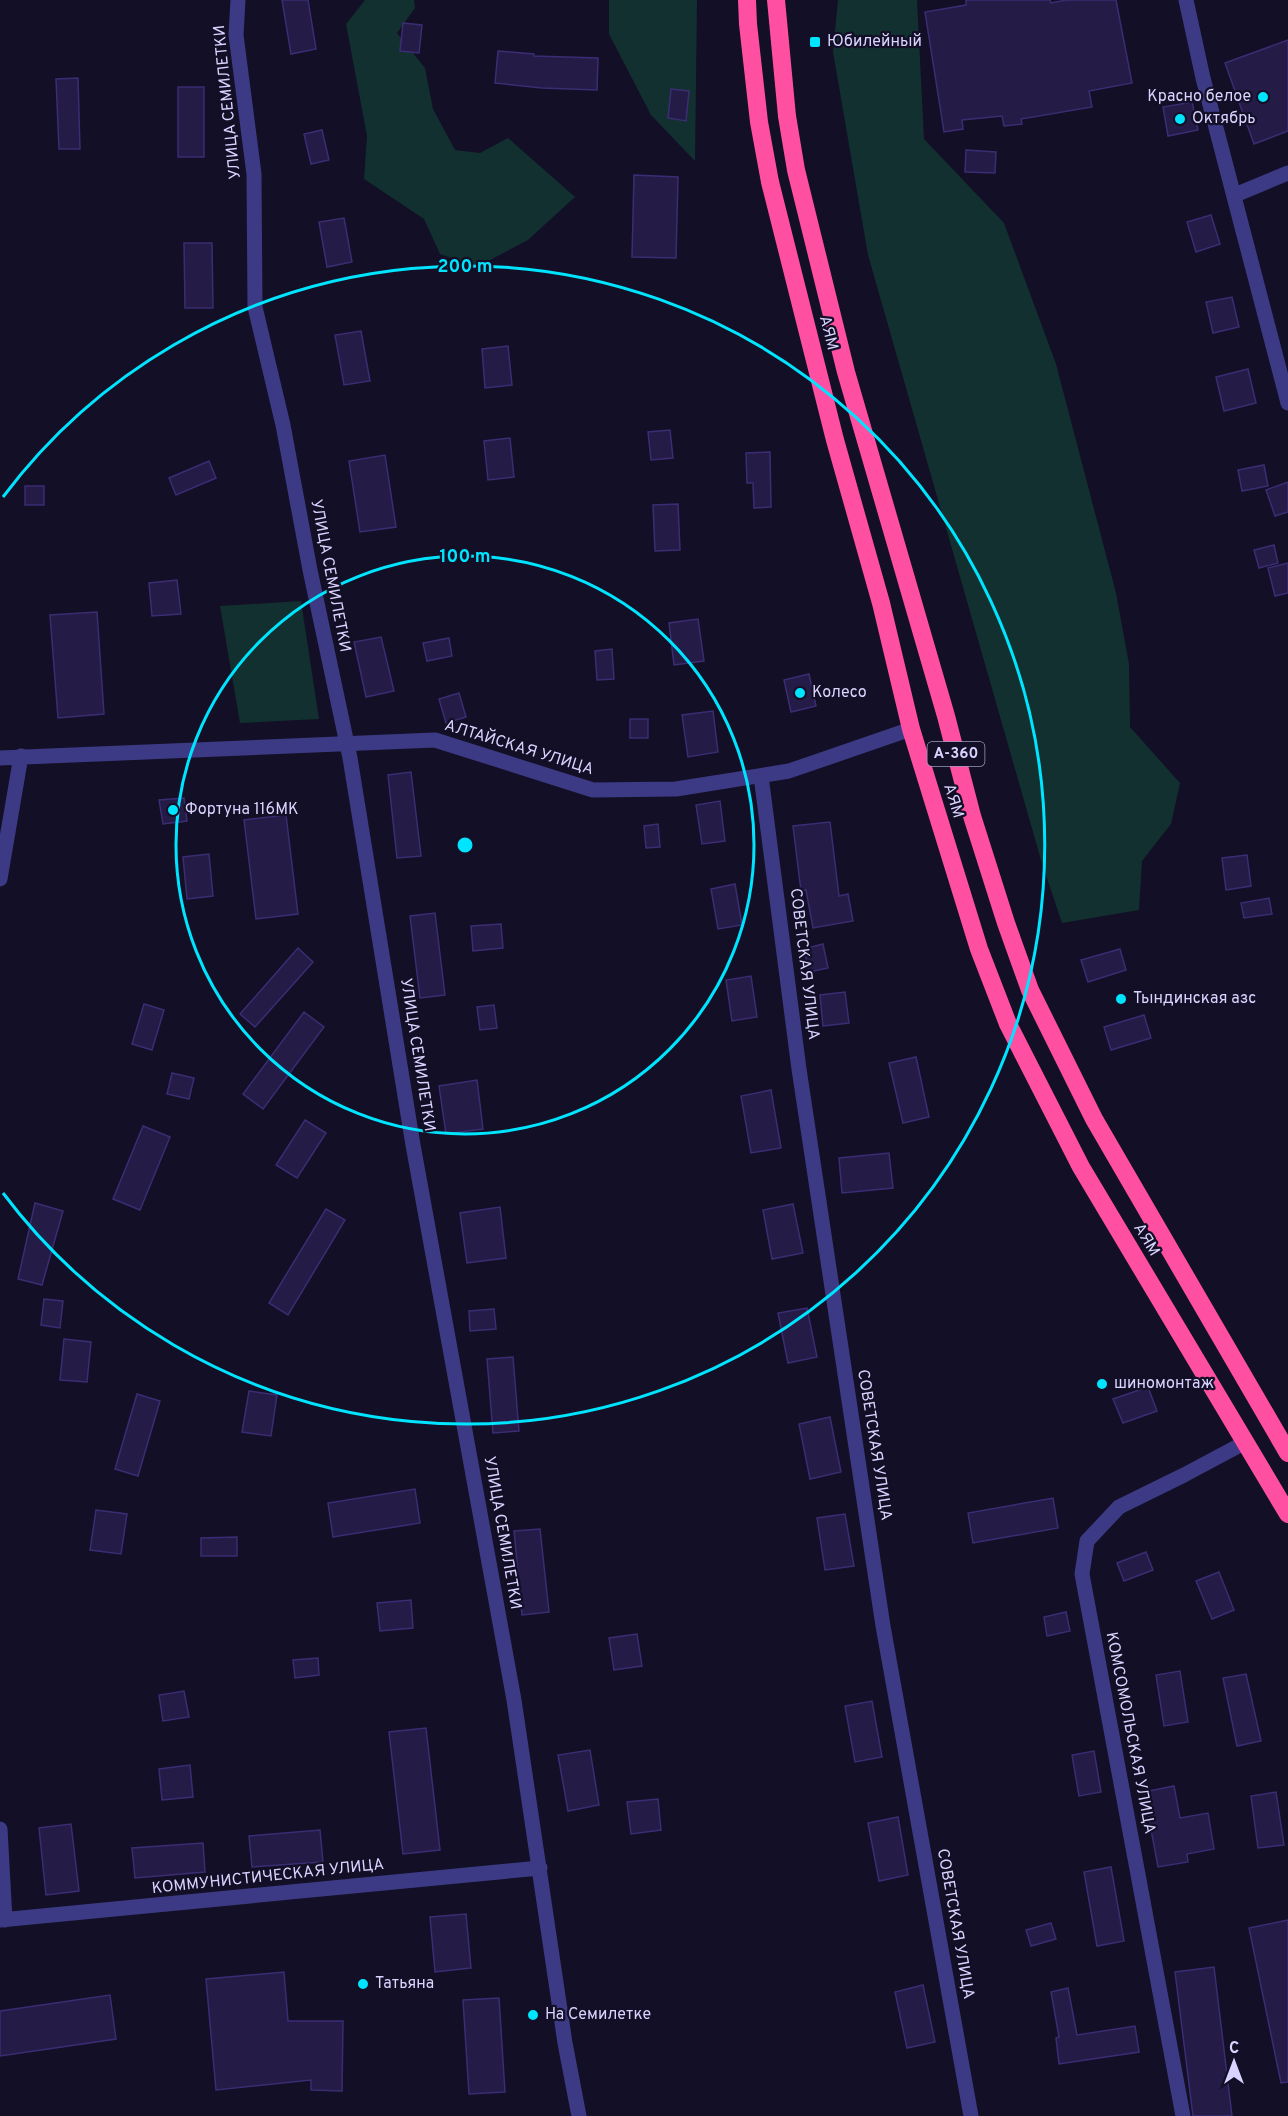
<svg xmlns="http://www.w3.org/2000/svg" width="1288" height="2116" viewBox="0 0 1288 2116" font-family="Overpass,sans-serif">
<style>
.green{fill:#12302f}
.building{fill:#241b47;stroke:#3b2d73;stroke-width:1.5}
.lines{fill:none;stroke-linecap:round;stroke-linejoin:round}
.street{stroke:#3d3a85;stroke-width:15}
.highway{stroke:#ff4fa3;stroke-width:18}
.ring{fill:none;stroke:#00e5ff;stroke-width:3}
.poi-dot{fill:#00e5ff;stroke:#130f26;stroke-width:2}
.labels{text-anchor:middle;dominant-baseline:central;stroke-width:4.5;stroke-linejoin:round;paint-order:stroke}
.shield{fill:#130f26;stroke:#9e99be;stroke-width:1.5}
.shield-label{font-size:15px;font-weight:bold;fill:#d9d4ff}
.poi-label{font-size:16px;fill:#d9d4ff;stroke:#130f26;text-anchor:start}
.street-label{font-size:16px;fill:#d9d4ff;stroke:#130f26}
.centre{fill:#00e5ff;stroke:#130f26;stroke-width:3}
.ring-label{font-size:18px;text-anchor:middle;font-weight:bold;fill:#00e5ff;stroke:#130f26;stroke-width:4.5;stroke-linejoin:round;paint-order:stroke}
</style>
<rect width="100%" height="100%" fill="#130f26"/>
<g class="green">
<polygon points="365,0 414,0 415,8 397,33 425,68 433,109 455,150 480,153 508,138 575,197 528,240 477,267 440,254 424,219 364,179 367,136 346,24"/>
<polygon points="609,0 697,0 695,161 651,115 609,34"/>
<polygon points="838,0 917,0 924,139 1004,223 1056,364 1116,593 1129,664 1130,727 1180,783 1171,824 1142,861 1139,910 1062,923 1041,860 868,255 833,52"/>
<polygon points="301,601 319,719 240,723 220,606"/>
</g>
<g class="building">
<polygon points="282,0 308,0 316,49 291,54"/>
<polygon points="966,0 1050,0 1051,3 1066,0 1116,0 1132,83 1089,91 1092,107 1021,119 1022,124 1004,126 1002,116 962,120 963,129 944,132 925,12 966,5"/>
<polygon points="403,23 422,25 419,53 400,51"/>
<polygon points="1288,40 1288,131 1254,144 1225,63"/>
<polygon points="498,51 534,54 534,56 598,58 597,90 542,88 495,83"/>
<polygon points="78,78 80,149 59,149 56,79"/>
<rect x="178" y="87" width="26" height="70"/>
<polygon points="671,89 689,91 686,121 668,118"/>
<polygon points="1192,102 1198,130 1168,136 1163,107"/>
<polygon points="322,130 329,160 311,164 304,134"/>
<polygon points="966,150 996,152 995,173 965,172"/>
<polygon points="634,175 678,177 676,258 632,257"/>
<polygon points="1211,215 1220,244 1196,252 1187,222"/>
<polygon points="344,218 352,262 327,267 319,222"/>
<polygon points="184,243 212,243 213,308 185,308"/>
<polygon points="1232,297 1239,327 1213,333 1206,302"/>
<polygon points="361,331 370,381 344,385 335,335"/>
<polygon points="508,346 512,385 485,388 482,349"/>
<polygon points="1248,369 1256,403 1224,411 1216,377"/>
<polygon points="670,430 673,458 651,460 648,432"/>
<polygon points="510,438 514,477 488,480 484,441"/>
<polygon points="770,452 771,507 754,508 753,483 747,483 746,453"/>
<polygon points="385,455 396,527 360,532 349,461"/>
<polygon points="209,461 216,478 176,495 169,478"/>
<polygon points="1264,465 1268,486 1242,491 1238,470"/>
<polygon points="1288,482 1288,512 1275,516 1266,490"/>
<rect x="25" y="486" width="19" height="19"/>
<polygon points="678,504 680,550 655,551 653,505"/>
<polygon points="1274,545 1278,563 1259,568 1254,550"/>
<polygon points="1288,563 1288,593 1275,596 1268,568"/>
<polygon points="177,580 181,614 152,616 149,583"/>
<polygon points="97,612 104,714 58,718 50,615"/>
<polygon points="698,619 704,661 674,665 669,623"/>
<polygon points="381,637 394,691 366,697 354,642"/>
<polygon points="449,638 452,656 427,661 423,643"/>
<polygon points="612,649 614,679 597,680 595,651"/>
<polygon points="809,674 816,706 791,712 784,680"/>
<polygon points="459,693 466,717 446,723 439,699"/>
<polygon points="713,711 718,752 688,757 682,715"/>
<rect x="630" y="719" width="18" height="19"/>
<polygon points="411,772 421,856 397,858 388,775"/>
<polygon points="184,798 187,821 163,824 159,800"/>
<polygon points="720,801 725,841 702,844 696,805"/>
<polygon points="286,815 298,914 256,919 244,820"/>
<polygon points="830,822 839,896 848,894 853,921 813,928 806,890 801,891 793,826"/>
<polygon points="658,824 660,847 646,848 644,826"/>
<polygon points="209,854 213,896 187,899 183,857"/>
<polygon points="1247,855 1251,886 1226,890 1222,858"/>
<polygon points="735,884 742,925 718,929 711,889"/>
<polygon points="1269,898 1272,914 1244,918 1241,903"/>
<polygon points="435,913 445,995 420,998 410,916"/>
<polygon points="501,924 503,948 473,951 471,926"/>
<polygon points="823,944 828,968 809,972 804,949"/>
<polygon points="298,948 313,962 255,1027 240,1014"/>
<polygon points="1120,949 1126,970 1088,982 1081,960"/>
<polygon points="751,976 757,1017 732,1021 726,980"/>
<polygon points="845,992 849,1023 823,1026 820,995"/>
<polygon points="144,1004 164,1010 152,1050 132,1044"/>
<polygon points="494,1005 497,1028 480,1030 477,1007"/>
<polygon points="304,1012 324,1027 263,1109 243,1094"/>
<polygon points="1144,1015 1151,1038 1111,1050 1104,1027"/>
<polygon points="916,1057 929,1117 903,1123 889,1063"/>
<polygon points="172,1073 194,1078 189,1099 167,1094"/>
<polygon points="477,1080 483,1129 446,1134 439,1086"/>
<polygon points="771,1090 781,1148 751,1153 741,1096"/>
<polygon points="305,1120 326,1133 297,1178 276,1165"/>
<polygon points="143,1126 170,1137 140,1210 113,1199"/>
<polygon points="889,1153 893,1188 842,1193 839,1158"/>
<polygon points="35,1203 63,1211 42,1285 18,1279"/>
<polygon points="793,1204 803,1253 772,1259 763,1210"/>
<polygon points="500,1207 506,1258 467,1263 460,1213"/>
<polygon points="326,1209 345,1220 288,1315 269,1303"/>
<polygon points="44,1299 63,1301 60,1328 41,1325"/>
<polygon points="807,1308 817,1357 788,1363 778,1313"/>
<polygon points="494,1309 496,1329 470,1331 469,1311"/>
<polygon points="64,1339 91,1342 87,1382 60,1380"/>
<polygon points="513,1357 519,1431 493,1433 487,1359"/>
<polygon points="1148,1387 1157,1411 1123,1423 1113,1399"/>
<polygon points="249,1391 277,1395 271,1436 242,1432"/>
<polygon points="137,1394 160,1401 138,1476 115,1469"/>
<polygon points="830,1417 841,1472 810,1479 799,1424"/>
<polygon points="415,1489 420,1523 333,1537 328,1503"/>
<polygon points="1053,1498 1058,1528 973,1543 968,1513"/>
<polygon points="96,1510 127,1514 121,1554 90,1550"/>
<polygon points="845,1514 854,1566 825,1570 817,1518"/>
<polygon points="540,1529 549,1612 522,1615 514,1531"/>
<polygon points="237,1537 237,1556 201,1556 201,1538"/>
<polygon points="1146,1552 1153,1570 1124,1581 1117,1563"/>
<polygon points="1219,1572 1234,1610 1212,1619 1196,1581"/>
<polygon points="411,1600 413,1628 380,1631 377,1603"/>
<polygon points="1066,1612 1070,1631 1047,1636 1044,1617"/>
<polygon points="637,1634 642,1666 614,1670 609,1638"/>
<polygon points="318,1658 319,1675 295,1678 293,1660"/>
<polygon points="1180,1671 1188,1722 1164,1726 1156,1675"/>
<polygon points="1246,1674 1261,1741 1237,1746 1223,1678"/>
<polygon points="184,1691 189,1717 163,1721 159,1695"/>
<polygon points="872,1701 882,1757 855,1762 845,1706"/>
<polygon points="426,1728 440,1850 403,1854 389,1732"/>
<polygon points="590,1750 599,1805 568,1811 558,1755"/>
<polygon points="1094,1751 1101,1792 1079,1796 1072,1755"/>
<polygon points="190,1765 193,1797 162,1800 159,1769"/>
<polygon points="1174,1786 1180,1818 1208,1813 1214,1849 1187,1854 1188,1862 1158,1867 1144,1792"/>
<polygon points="1276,1792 1284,1845 1258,1848 1251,1796"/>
<polygon points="658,1799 661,1830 631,1834 627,1802"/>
<polygon points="898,1817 908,1875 879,1881 868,1823"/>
<polygon points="71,1824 79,1891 46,1895 39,1828"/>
<polygon points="320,1830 323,1862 252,1867 249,1836"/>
<polygon points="203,1843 205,1872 135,1878 132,1848"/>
<polygon points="1111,1867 1124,1941 1097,1946 1084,1872"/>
<polygon points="466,1914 471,1968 435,1972 430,1917"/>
<polygon points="1288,1920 1288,2082 1281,2083 1249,1928"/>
<polygon points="1051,1923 1056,1939 1031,1946 1026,1930"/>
<polygon points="1214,1967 1232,2116 1193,2116 1175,1972"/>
<polygon points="284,1972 288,2021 343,2021 342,2091 311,2090 311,2080 216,2090 206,1979"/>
<polygon points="923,1985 935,2042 907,2048 895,1992"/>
<polygon points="1068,1988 1077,2035 1135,2026 1139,2052 1059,2064 1056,2038 1059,2037 1051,1992"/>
<polygon points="110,1995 116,2039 0,2056 0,2011"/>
<polygon points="499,1998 505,2092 469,2094 463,2000"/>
</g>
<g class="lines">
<g class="street">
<polyline points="238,0 236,35 254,174 255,307 283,425 310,570 350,758 413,1145 514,1700 565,2043 579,2116"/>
<polyline points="1186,0 1203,78 1288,403"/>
<polyline points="1235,195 1288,173"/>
<polyline points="0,758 435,740 593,790 676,789 789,771 911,729"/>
<polyline points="761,776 799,1069 883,1626 971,2116"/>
<polyline points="0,879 21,756"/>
<polyline points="0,1829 5,1920"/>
<polyline points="0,1920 540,1868"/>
<polyline points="1183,2116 1082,1574 1087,1541 1119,1507 1184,1475 1244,1443"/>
</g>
<g class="highway">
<polyline points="747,0 748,24 759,122 770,182 835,440 881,603 911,729 979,949 1008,1024 1081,1167 1288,1514"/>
<polyline points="776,0 787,116 796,170 846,372 946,716 972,816 1006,923 1030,990 1094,1119 1288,1453"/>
</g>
</g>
<g class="ring">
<circle cx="465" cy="845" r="289"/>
<path d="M3 497A579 579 0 1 1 3 1193"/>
</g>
<g class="poi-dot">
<rect x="809" y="36" width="12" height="12" rx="3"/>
<circle cx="1263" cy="97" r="6"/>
<circle cx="1180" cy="119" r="6"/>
<circle cx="800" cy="693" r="6"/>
<circle cx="173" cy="810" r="6"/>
<circle cx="1121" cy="999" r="6"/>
<circle cx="1102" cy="1384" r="6"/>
<circle cx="363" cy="1984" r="6"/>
<circle cx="533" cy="2015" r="6"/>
</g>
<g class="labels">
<rect class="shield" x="927.5" y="742" width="57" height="24" rx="4.5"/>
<g class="shield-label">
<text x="956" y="754">А-360</text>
</g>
<g class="poi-label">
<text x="827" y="42">Юбилейный</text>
<text x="1251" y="97" text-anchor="end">Красно белое</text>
<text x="1192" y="119">Октябрь</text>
<text x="812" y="693">Колесо</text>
<text x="185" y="810">Фортуна 116МК</text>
<text x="1133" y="999">Тындинская азс</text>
<text x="1114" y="1384">шиномонтаж</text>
<text x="375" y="1984">Татьяна</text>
<text x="545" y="2015">На Семилетке</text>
</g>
<g class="street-label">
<text transform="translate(228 102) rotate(-96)">УЛИЦА СЕМИЛЕТКИ</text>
<text transform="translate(828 333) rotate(76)">АЯМ</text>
<text transform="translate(330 576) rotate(79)">УЛИЦА СЕМИЛЕТКИ</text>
<text transform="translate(519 748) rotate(17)">АЛТАЙСКАЯ УЛИЦА</text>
<text transform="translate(953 801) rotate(73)">АЯМ</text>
<text transform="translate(804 964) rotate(83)">СОВЕТСКАЯ УЛИЦА</text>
<text transform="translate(417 1055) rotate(81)">УЛИЦА СЕМИЛЕТКИ</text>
<text transform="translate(1146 1240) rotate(59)">АЯМ</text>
<text transform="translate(874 1445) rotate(81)">СОВЕТСКАЯ УЛИЦА</text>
<text transform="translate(502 1533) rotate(80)">УЛИЦА СЕМИЛЕТКИ</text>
<text transform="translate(1130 1733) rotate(79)">КОМСОМОЛЬСКАЯ УЛИЦА</text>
<text transform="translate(268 1877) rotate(-6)">КОММУНИСТИЧЕСКАЯ УЛИЦА</text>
<text transform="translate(955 1924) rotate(80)">СОВЕТСКАЯ УЛИЦА</text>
</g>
</g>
<circle cx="465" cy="845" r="9" class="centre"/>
<g class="ring-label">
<text x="465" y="272">200 m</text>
<text x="465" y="562">100 m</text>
</g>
<g transform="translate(1234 2062)" stroke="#130f26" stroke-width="4.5" paint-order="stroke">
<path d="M0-4.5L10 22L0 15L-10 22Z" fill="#d9d4ff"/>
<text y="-9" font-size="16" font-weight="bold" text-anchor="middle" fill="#d9d4ff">С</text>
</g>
</svg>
